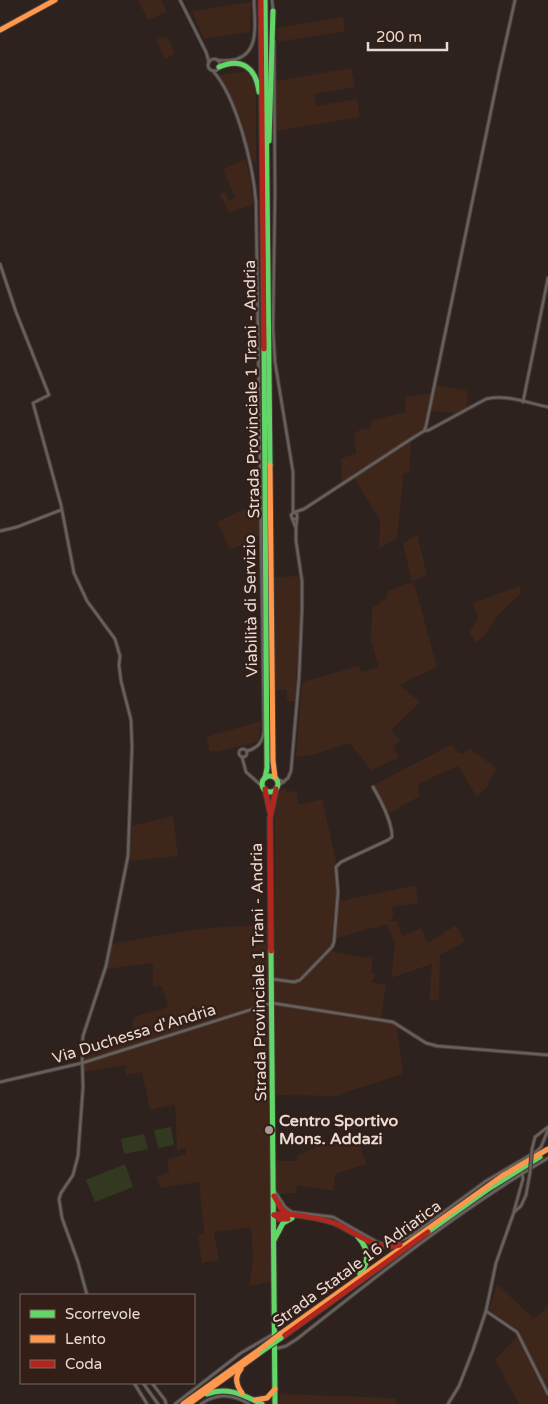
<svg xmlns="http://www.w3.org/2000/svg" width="548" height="1404" viewBox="0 0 548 1404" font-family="'Varela Round',sans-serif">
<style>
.built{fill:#3e261b}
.green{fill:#323920}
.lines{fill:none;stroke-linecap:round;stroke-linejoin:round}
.street-casing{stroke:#473d3a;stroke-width:4.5}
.fast-casing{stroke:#473d3a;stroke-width:7}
.slow-casing{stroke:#473d3a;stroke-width:7}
.jam-casing{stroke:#473d3a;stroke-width:7}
.street{stroke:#68605c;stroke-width:2.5}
.fast{stroke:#63d668;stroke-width:5}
.slow{stroke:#ff974d;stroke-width:5}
.jam{stroke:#b3261e;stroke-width:5}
.street-bridge-casing{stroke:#473d3a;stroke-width:4.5;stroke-linecap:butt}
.fast-bridge-casing{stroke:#473d3a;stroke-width:7;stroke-linecap:butt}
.slow-bridge-casing{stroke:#473d3a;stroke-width:7;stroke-linecap:butt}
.street-bridge{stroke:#68605c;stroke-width:2.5}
.fast-bridge{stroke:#63d668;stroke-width:5}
.slow-bridge{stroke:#ff974d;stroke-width:5}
.poi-dot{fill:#a79a95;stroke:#331f17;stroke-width:2}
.labels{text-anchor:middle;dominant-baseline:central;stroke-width:5;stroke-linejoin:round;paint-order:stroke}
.street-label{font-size:16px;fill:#e8dbd5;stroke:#331f17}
.poi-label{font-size:16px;font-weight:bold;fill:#e8dbd5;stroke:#331f17;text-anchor:start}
</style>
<rect width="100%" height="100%" fill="#2d221d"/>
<g class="built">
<polygon points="138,0 161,0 167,12 148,20"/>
<polygon points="251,2 250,32 204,39 192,11"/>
<polygon points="343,17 345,31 278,42 276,28"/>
<polygon points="168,37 175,54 165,59 156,39"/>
<polygon points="351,68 355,87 314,94 316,106 357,99 360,117 276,131 276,81"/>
<polygon points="246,71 254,83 256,93 256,163 254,164 240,123 220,75"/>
<polygon points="246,159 254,204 229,213 219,194 225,192 229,200 235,198 223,169"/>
<polygon points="436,385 467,391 467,409 460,413 428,411 424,428 411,438 409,473 404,473 397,538 379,549 380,518 378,517 353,476 342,482 341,458 356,454 354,434 361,429 370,428 373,420 406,412 405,397 435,393"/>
<polygon points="259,502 260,536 230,550 217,522"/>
<polygon points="417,534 427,575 412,581 403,544"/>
<polygon points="300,576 301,594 295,701 287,701 287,690 275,690 275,577"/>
<polygon points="414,583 437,667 399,685 420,702 391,730 400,741 393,746 399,758 371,770 350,743 312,755 296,757 302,682 359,666 361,672 379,667 371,640 372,608 386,599 388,591 405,584"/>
<polygon points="520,586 521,593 495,618 487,632 477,643 469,633 478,618 473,603"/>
<polygon points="261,721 260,733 257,742 217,752 216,751 210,752 206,737"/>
<polygon points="451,745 461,754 470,749 496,768 487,787 477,797 458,766 418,784 420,796 388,814 373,785"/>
<polygon points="284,787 287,789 286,792 296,791 297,793 298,805 322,799 336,861 335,865 337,889 336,902 416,885 418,903 392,907 394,916 389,921 397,921 402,936 421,928 427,942 433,940 456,925 465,942 440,955 439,999 434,1001 429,999 432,964 391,978 395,943 387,924 337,938 335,945 330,951 366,958 371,956 373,957 371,972 376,974 371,982 386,985 381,1018 396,1021 403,1074 340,1094 340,1096 270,1095 272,1161 296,1161 297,1155 356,1132 366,1164 335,1174 334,1190 326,1190 297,1185 296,1193 272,1195 273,1281 249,1286 253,1258 251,1227 214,1232 219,1260 202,1263 198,1235 204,1233 199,1182 160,1188 156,1176 169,1172 167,1159 186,1154 185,1148 177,1150 175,1104 150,1110 142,1072 126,1075 125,1065 84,1072 84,1053 85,1044 129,1044 134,1017 168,1007 162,986 153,987 153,963 106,969 111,944 185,931 222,927 274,924 275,810 277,795"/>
<polygon points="173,816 178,856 130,861 132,826"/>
<polygon points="497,1284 534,1319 548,1306 548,1404 519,1404 495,1360 521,1332 489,1310"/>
<polygon points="280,1394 396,1398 396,1404 280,1404"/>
</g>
<g class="green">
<polygon points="171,1127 174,1145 158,1148 154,1130"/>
<polygon points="144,1134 148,1149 124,1154 121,1139"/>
<polygon points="125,1164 133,1187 95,1202 86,1180"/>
</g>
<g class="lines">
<defs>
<g id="street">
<polyline points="180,0 206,52 209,62"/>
<polyline points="272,0 273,10"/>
<polyline points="274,41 275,194 273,328 275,362 293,472 293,512"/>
<circle cx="214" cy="65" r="6"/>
<path d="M217,60c7,1 13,1 20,-1 24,-8 17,-39 17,-59"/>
<path d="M213,71c24,27 40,94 43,131l8,528c-1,12 -6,18 -17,21"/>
<polyline points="0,264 16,312 49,395 33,403 61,505 74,573 87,601 115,639 120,656 119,665 121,681 131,720 132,747 128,856 106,966 83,1036 82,1051 83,1087 78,1156 73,1175 61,1193 59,1199 62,1218 78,1262 87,1295"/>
<polyline points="523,402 548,278"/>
<path d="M424,431l5,-1 57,-31c20,-5 42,4 62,8"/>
<polyline points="295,512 304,509 411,439 424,431 426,426 499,72 515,0"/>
<polyline points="292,519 297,519 297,514 294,512 291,515 295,526"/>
<polyline points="0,531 17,527 61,510"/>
<circle cx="243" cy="753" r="4"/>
<polyline points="242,757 246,772 263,787"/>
<polyline points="277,779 284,782"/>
<polyline points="278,786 288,778 291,771 299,678 302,609 302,581 296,541 296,527 297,518"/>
<path d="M272,979l22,3 6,-2 32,-33 2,-5 4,-50 -2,-25 5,-5 47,-22 4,-3c0,-15 -12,-38 -19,-50"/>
<polyline points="0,1082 82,1063 272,1003 393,1022 426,1043 437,1046 548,1055"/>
<polyline points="532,1149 535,1137 548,1127"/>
<polyline points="274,1190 285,1207 292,1212 333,1217 379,1243 389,1245 411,1236 486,1181 537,1151 541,1147 548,1130"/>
<polyline points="514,1211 523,1179 522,1173"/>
<polyline points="486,1311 517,1332 548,1394"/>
<path d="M275,1349l11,-3 11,-7c81,-64 162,-129 251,-181"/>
<polyline points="134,1383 147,1404"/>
<polyline points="143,1383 158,1404"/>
<polyline points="152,1383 165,1400 166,1404"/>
<polyline points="175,1404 241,1353 275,1333"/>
<path d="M201,1404c16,-11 31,-10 48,0"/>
<polyline points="448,1404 459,1386 473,1350 486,1311 496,1263 514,1212 521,1206 526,1195 530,1173"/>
</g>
<g id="fast">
<polyline points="265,0 270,465"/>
<path d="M219,67c23,-10 37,1 40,25"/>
<polyline points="269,141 273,11"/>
<polyline points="264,349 267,768 265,778"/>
<circle cx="270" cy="784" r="8"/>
<polyline points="271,951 275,1404"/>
<polyline points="428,1232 487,1190 540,1157"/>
<path d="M358,1237c11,12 12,24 2,37"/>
<polyline points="274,1240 283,1223 292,1218"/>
<path d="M207,1394c20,-8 36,1 55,10"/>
</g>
<g id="slow">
<polyline points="0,30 55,0"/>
<polyline points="270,465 273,761 275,777"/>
<polyline points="280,1334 502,1176 548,1149"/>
<path d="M241,1369c-7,8 -5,16 1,24"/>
<polyline points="255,1400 267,1398 275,1389"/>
<polyline points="183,1404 259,1350"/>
<polyline points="189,1404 261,1352"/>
</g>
<g id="jam">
<polyline points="261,0 264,349"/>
<polyline points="265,789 270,812"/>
<polyline points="271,951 270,818 276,789"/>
<polyline points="274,1196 281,1208 288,1214"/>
<path d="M274,1215c13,-3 52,4 65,10 20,10 38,26 61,20"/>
<polyline points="274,1215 280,1219 288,1219"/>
<polyline points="281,1338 428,1232"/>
</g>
</defs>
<use href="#street" class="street-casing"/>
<use href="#fast" class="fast-casing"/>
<use href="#slow" class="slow-casing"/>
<use href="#jam" class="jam-casing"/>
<use href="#street" class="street"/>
<use href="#fast" class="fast"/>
<use href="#slow" class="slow"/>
<use href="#jam" class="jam"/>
<defs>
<polyline id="street-bridge" points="530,1173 532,1149"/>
<polyline id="fast-bridge" points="261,1352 281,1338"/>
<polyline id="slow-bridge" points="259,1350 280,1334"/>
</defs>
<use href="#street-bridge" class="street-bridge-casing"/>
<use href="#fast-bridge" class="fast-bridge-casing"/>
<use href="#slow-bridge" class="slow-bridge-casing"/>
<use href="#street-bridge" class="street-bridge"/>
<use href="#fast-bridge" class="fast-bridge"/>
<use href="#slow-bridge" class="slow-bridge"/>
</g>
<circle class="poi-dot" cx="269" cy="1130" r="5"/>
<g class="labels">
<g class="street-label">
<text transform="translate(252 389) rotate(-91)">Strada Provinciale 1 Trani - Andria</text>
<text transform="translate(251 606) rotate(-91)">Viabilità di Servizio</text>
<text transform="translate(259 972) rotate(-91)">Strada Provinciale 1 Trani - Andria</text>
<text transform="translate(134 1034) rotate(-17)">Via Duchessa d'Andria</text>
<text transform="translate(357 1264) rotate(-36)">Strada Statale 16 Adriatica</text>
</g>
<g class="poi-label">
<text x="279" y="1121">Centro Sportivo<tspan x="279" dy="18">Mons. Addazi</tspan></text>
</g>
</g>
<rect x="20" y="1294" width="175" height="90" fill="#331f17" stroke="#7b6a63"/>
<rect x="30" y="1310" width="25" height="8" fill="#63d668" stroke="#7b6a63"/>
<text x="65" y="1319" font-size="15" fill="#e8dbd5">Scorrevole</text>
<rect x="30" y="1335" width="25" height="8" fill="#ff974d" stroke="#7b6a63"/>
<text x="65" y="1344" font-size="15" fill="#e8dbd5">Lento</text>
<rect x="30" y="1360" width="25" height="8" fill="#b3261e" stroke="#7b6a63"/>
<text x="65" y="1369" font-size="15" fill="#e8dbd5">Coda</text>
<path d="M368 42v8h79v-8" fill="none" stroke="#e8dbd5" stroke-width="2.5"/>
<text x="376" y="42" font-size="15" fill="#e8dbd5" stroke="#331f17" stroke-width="4" paint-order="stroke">200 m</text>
</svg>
